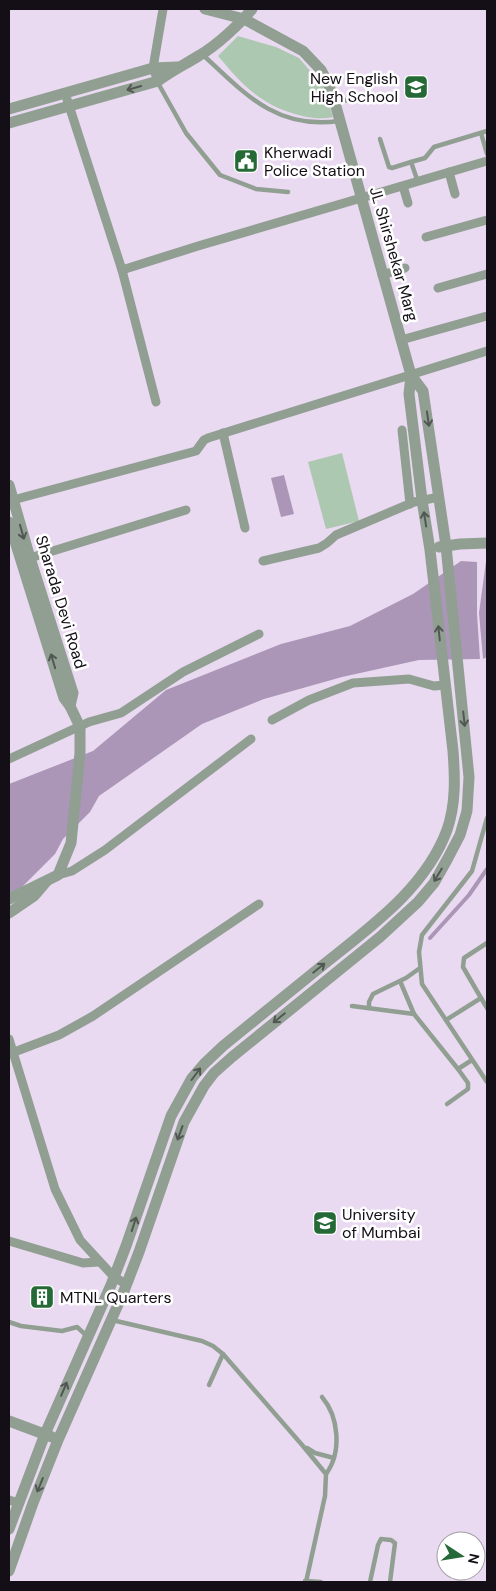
<svg xmlns="http://www.w3.org/2000/svg" width="496" height="1591" viewBox="0 0 496 1591" font-family="'DM Sans',sans-serif">
<style>
.green{fill:#adc8b0}
.water{fill:#ac96b7}
.lines{fill:none;stroke-linecap:round;stroke-linejoin:round}
.stream{stroke:#ac96b7;stroke-width:4}
.service{stroke:#919f92;stroke-width:4.5}
.minor{stroke:#919f92;stroke-width:9}
.tertiary{stroke:#919f92;stroke-width:11}
.oneway{stroke:#525754}
.labels{text-anchor:middle;dominant-baseline:central;stroke-width:5;stroke-linejoin:round;paint-order:stroke}
.poi-label{font-size:16px;fill:#140f16;stroke:#fff;text-anchor:start}
.street-label{font-size:16px;fill:#140f16;stroke:#fff}
</style>
<rect width="100%" height="100%" fill="#e9daf1"/>
<g class="green">
<path d="M238,36l38,11 23,11 24,28 10,31c-13,3 -25,1 -38,-3 -36,-10 -54,-31 -77,-58z"/>
<polygon points="342,453 359,521 326,529 308,462"/>
</g>
<g class="water">
<polygon points="284,475 294,514 281,517 271,478"/>
<polygon points="487,554 487,657 483,659 479,613"/>
<polygon points="461,561 477,562 477,614 480,659 419,660 342,677 264,699 202,724 99,796 90,812 63,839 55,854 21,888 9,893 9,784 93,751 166,690 281,644 350,626 413,594"/>
</g>
<g class="lines">
<polyline class="stream" points="430,938 469,895 487,869"/>
<g class="service">
<path d="M202,54c42,39 74,76 137,67"/>
<polyline points="158,83 186,133 220,175 256,189 288,192"/>
<polyline points="337,103 369,93"/>
<polyline points="481,133 487,154"/>
<polyline points="380,139 389,167 392,168 411,162"/>
<polyline points="418,182 411,162 425,158 434,147 487,131"/>
<polyline points="487,818 472,871 422,935 419,952 422,984 487,1082"/>
<polyline points="400,981 414,1014"/>
<polyline points="481,998 487,1008"/>
<polyline points="352,1006 414,1014 458,1069 472,1060"/>
<polyline points="369,1008 369,1002 373,994 406,978 420,968"/>
<polyline points="446,1020 481,998 463,967 464,958 487,943"/>
<polyline points="447,1104 468,1089 468,1083 458,1069"/>
<polyline points="112,1320 202,1341 213,1346 223,1354 303,1446 326,1474 325,1496 306,1582"/>
<polyline points="9,1322 21,1326 62,1331 77,1327 87,1336"/>
<polyline points="209,1385 223,1354"/>
<path d="M322,1397c17,20 20,55 4,77"/>
<polyline points="307,1448 315,1453 334,1458"/>
<polyline points="305,1581 321,1582"/>
<polyline points="370,1582 378,1545 381,1539 391,1540 395,1543 390,1582"/>
</g>
<g class="minor">
<polyline points="158,81 153,68 163,9"/>
<polyline points="65,93 122,270 156,402"/>
<polyline points="449,172 455,194"/>
<polyline points="403,186 408,203"/>
<polyline points="426,237 487,220"/>
<polyline points="122,270 198,246 487,161"/>
<polyline points="382,275 405,268"/>
<polyline points="438,288 487,274"/>
<polyline points="401,340 487,316"/>
<polyline points="402,430 410,504"/>
<polyline points="223,433 245,528"/>
<polyline points="13,500 196,451 204,440 208,438 487,351"/>
<polyline points="30,558 186,510"/>
<polyline points="263,561 319,548 327,543 336,535 414,502 439,497"/>
<polyline points="272,720 309,700 353,683 409,679 434,686 445,685"/>
<polyline points="9,759 89,722 121,713 183,672 259,634"/>
<polyline points="58,875 72,871 105,850 251,739"/>
<polyline points="9,1039 55,1189 80,1240 114,1277 126,1284"/>
<polyline points="9,1054 59,1035 93,1016 259,904"/>
<polyline points="9,1241 83,1263 99,1262"/>
<polyline points="9,1500 18,1503"/>
</g>
<g class="tertiary">
<polyline points="9,109 153,68 177,67"/>
<path d="M9,123l149,-42c13,-10 28,-17 42,-26 16,-9 41,-32 52,-46"/>
<polyline points="9,485 30,558 73,693 70,706"/>
<polyline points="9,522 64,698 70,706 80,727 80,753 71,843 58,875 9,899"/>
<polyline points="439,547 460,544 487,543"/>
<polyline points="9,913 34,896 46,882"/>
<polyline points="9,1421 52,1437"/>
<path d="M9,1529l36,-95 66,-149 15,-39 45,-130 21,-38 12,-14 19,-18c33,-27 67,-54 100,-81 47,-38 102,-76 124,-135 9,-26 8,-53 6,-79l-23,-201 -8,-50 -13,-106 2,-19 -76,-272 -7,-20 -7,-13 -18,-19 -59,-32 -39,-10"/>
<polyline points="9,1571 33,1503 58,1440 124,1291 139,1252 184,1122 204,1086 214,1073 232,1057 380,937 418,902 434,883 448,858 460,835 467,811 469,777 446,546 423,391 411,375"/>
</g>
</g>
<defs><path id="oneway-shaft" d="M-6 0H5M1.5-3L5.5 0L1.5 3" fill="none" stroke-width="1.6" stroke-linecap="round" stroke-linejoin="round" transform="scale(1.25)"/></defs>
<g class="oneway">
<use href="#oneway-shaft" transform="translate(134 88) rotate(164)"/>
<use href="#oneway-shaft" transform="translate(428 419) rotate(82)"/>
<use href="#oneway-shaft" transform="translate(425 519) rotate(-99)"/>
<use href="#oneway-shaft" transform="translate(22 532) rotate(74)"/>
<use href="#oneway-shaft" transform="translate(439 633) rotate(-96)"/>
<use href="#oneway-shaft" transform="translate(53 661) rotate(-107)"/>
<use href="#oneway-shaft" transform="translate(464 719) rotate(84)"/>
<use href="#oneway-shaft" transform="translate(438 875) rotate(121)"/>
<use href="#oneway-shaft" transform="translate(319 968) rotate(-39)"/>
<use href="#oneway-shaft" transform="translate(279 1018) rotate(141)"/>
<use href="#oneway-shaft" transform="translate(196 1074) rotate(-53)"/>
<use href="#oneway-shaft" transform="translate(180 1133) rotate(110)"/>
<use href="#oneway-shaft" transform="translate(134 1224) rotate(-72)"/>
<use href="#oneway-shaft" transform="translate(64 1389) rotate(-67)"/>
<use href="#oneway-shaft" transform="translate(40 1485) rotate(112)"/>
</g>
<defs>
<symbol id="school-square" viewBox="-11 -11 22 22"><rect x="-9" y="-9" width="18" height="18" rx="4" fill="#256a36" stroke="#fff"/><path d="M0-5L7-2L0 1L-7-2ZM-4 1L0 2.5L4 1V4Q0 6-4 4Z" fill="#fff"/></symbol>
<symbol id="civic-square" viewBox="-11 -11 22 22"><rect x="-9" y="-9" width="18" height="18" rx="4" fill="#256a36" stroke="#fff"/><path d="M-.6-6.5H3V-4.5H.6V-3L4-1V1h2V6H-6V1h2V-1L-.6-3ZM-1.2 2.5V6h2.4V2.5Z" fill="#fff"/></symbol>
<symbol id="university-square" viewBox="-11 -11 22 22"><rect x="-9" y="-9" width="18" height="18" rx="4" fill="#256a36" stroke="#fff"/><path d="M0-5L7-2L0 1L-7-2ZM-4 1L0 2.5L4 1V4Q0 6-4 4Z" fill="#fff"/></symbol>
<symbol id="building-square" viewBox="-11 -11 22 22"><rect x="-9" y="-9" width="18" height="18" rx="4" fill="#256a36" stroke="#fff"/><path d="M-4-6H4V6H1V3H-1V6H-4ZM-2.5-4.3h1.7v1.8h-1.7ZM.8-4.3h1.7v1.8H.8ZM-2.5-1h1.7V.8h-1.7ZM.8-1h1.7V.8H.8Z" fill="#fff"/></symbol>
</defs>
<g fill-rule="evenodd">
<use href="#school-square" x="402" y="73" width="28" height="28"/>
<use href="#civic-square" x="232" y="147" width="28" height="28"/>
<use href="#university-square" x="311" y="1209" width="28" height="28"/>
<use href="#building-square" x="28" y="1283" width="28" height="28"/>
</g>
<g class="labels">
<g class="poi-label">
<text x="398" y="78" text-anchor="end">New English<tspan x="398" dy="18">High School</tspan></text>
<text x="264" y="152">Kherwadi<tspan x="264" dy="18">Police Station</tspan></text>
<text x="342" y="1214">University<tspan x="342" dy="18">of Mumbai</tspan></text>
<text x="60" y="1297">MTNL Quarters</text>
</g>
<g class="street-label">
<text transform="translate(394 254) rotate(74)">JL Shirshekar Marg</text>
<text transform="translate(61 602) rotate(73)">Sharada Devi Road</text>
</g>
</g>
<rect width="496" height="1591" fill="none" stroke="#140f16" stroke-width="20"/>
<g transform="translate(461 1556) rotate(102)"><circle r="24" fill="#ffffff" stroke="#a19fa2"/>
<path d="M0-4L9 19L0 12L-9 19Z" fill="#256a36"/>
<text y="-8" font-size="14" font-weight="bold" text-anchor="middle" fill="#140f16">N</text>
</g>
</svg>
